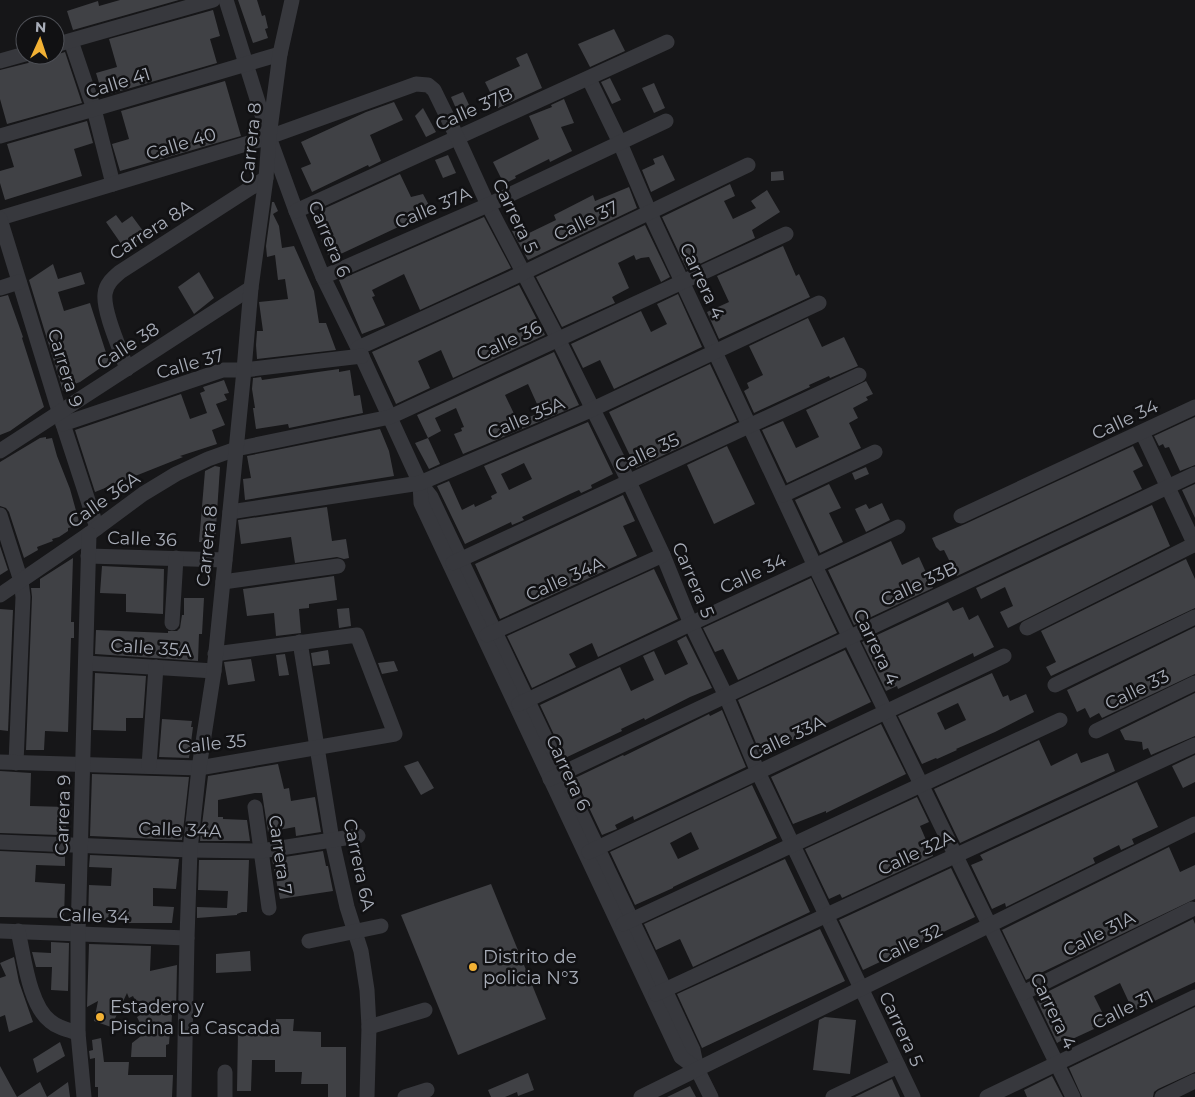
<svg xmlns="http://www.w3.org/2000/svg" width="1195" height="1097" viewBox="0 0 1195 1097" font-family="Montserrat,sans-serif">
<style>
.building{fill:#404145;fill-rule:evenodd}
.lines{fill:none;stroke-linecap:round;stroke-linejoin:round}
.minor{stroke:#37383d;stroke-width:15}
.poi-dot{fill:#f2b134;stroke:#111113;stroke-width:2}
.labels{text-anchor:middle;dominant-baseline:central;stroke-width:5;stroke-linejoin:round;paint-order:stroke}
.street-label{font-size:18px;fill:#a8adb8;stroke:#111113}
.poi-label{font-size:18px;fill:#a8adb8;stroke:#111113;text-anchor:start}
</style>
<rect width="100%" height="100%" fill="#161618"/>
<g class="building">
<polygon points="120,0 179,0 73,30 67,11 98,1 99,6"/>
<polygon points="238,0 257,0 262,16 265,15 268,28 265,29 268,38 253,43"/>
<polygon points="213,10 220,36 210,39 217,63 103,96 96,73 117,67 109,39"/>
<polygon points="614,29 625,51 590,67 578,44"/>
<polygon points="65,52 82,103 7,124 0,99 0,70 28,63 37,55 55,55"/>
<polygon points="527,53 542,88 498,108 485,82 520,66 516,58"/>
<polygon points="610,78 621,100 612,104 601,82"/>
<polygon points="225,81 241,136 120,171 112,144 129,139 121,111"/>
<polygon points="654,83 665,108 654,113 642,88"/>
<polygon points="463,92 470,107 458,113 451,97"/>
<polygon points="564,99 574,123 561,127 572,151 550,162 549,159 515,176 516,178 504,184 493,162 539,139 529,116 552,107 551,105"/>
<polygon points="394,102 403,120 370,135 381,161 369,167 368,165 312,192 301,168 311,164 301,142 366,112"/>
<polygon points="423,108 436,132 426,137 415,116"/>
<polygon points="87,121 93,143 74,149 82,176 5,200 0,183 0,171 14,167 7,144"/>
<polygon points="448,155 456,173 443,178 435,160"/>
<polygon points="663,155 675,180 651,192 642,170 655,164 653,159"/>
<polygon points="783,171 784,180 771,181 771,172"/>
<polygon points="400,174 411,197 423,194 431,209 408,220 409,222 330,259 321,240 332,235 321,210"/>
<polygon points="730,184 735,196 724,201 733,219 756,208 751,201 767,190 780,212 752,230 755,238 687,270 662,217"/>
<polygon points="629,187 637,208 528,260 512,231 524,226 527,234 556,220 554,215 593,195 595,201"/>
<polygon points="272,202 274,202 278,211 273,214 279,226 282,248 294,246 314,291 319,323 326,323 336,350 257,359 256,345 257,331 263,331 259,302 288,299 285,279 278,280 275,255 267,257 266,246"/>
<polygon points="116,215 122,223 132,216 146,235 136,242 135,241 129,245 127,242 122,245 106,222"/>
<polygon points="484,217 511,268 420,310 404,274 372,290 375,296 372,297 385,325 362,334 339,280"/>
<polygon points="645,225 670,277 661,282 649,257 641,258 636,260 634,255 618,263 629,288 612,297 615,303 562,327 536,277"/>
<polygon points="783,246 796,276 799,274 810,297 719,339 707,312 729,302 717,276"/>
<polygon points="53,264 58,279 81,272 85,284 58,292 64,311 90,303 109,362 80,382 72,385 73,387 63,391 29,280"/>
<polygon points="199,272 214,298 194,314 178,287"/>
<polygon points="519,285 545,335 453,378 441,350 418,361 430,388 396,404 372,352"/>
<polygon points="678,294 702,347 614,389 600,360 583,368 571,344 641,311 651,332 667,324 657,304"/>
<polygon points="8,295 23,337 22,338 44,407 10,431 0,435 0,297"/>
<polygon points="808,318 822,347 844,337 858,366 830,378 829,376 809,385 810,387 754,413 744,391 749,388 747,383 763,375 749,346"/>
<path d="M554,352l25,53 -116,49 -9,-20 8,-3 -1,-3 3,-1 -8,-19 -21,10 6,13 -13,7 -11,-23zM528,384l9,20 -4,2 3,8 -18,8 -13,-27z"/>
<polygon points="710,364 737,421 636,468 609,412"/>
<polygon points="339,369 339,372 350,370 354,396 360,395 363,413 289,428 288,424 256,429 253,408 255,408 252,389 253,378 261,377 262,380"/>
<polygon points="224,380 229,393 224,394 227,400 216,404 225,425 212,430 217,444 180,456 183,457 95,492 75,430 181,394 190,419 207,413 200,393 205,391 203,387"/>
<polygon points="866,381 873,394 866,397 868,400 853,408 858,418 849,423 861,448 787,483 762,430 783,421 796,448 819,437 806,410"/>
<polygon points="1195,417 1195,465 1180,471 1169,447 1165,448 1163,444 1159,446 1154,436"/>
<path d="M588,422l25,52 -22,11 1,3 -11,5 -2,-3 -9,4 -48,23 2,3 -12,5 -1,-3 -46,22 -28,-58 12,-5 13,29 12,-6 1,3 17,-8 -1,-3 6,-3 -13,-27zM524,463l8,16 -23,11 -8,-16z"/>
<polygon points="380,429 389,451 394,476 245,500 243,479 251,478 247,456"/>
<polygon points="46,437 46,439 52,438 57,456 70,489 80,525 68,528 68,531 59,537 52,539 53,541 37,547 38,550 24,558 9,512 6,508 0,506 0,462 40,438"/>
<polygon points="428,438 440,464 429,469 415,443"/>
<polygon points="727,446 755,504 714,524 687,465"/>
<polygon points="1133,446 1143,466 1133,471 1142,489 957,576 944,550 940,551 936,547 932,538 965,524"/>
<polygon points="215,466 220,467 215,543 199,542 205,471"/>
<polygon points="866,467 869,474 855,480 852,473"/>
<polygon points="829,484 841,508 829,513 843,542 820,553 795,500"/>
<polygon points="1195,484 1195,518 1182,490"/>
<polygon points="623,495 635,521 623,526 637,556 500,619 475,564"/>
<polygon points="882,503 890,520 866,532 855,509 866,504 869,509"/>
<polygon points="1152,505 1170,546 1008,628 1000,612 1013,606 1005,587 981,599 976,588"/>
<polygon points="327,507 332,541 346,539 349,558 344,559 337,557 295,563 291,537 241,544 238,520"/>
<polygon points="891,541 902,565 919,557 933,588 854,625 828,570"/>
<polygon points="0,546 8,570 0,575"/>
<polygon points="73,558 71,622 74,622 74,638 71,638 68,732 45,731 44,750 26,750 32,597 31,588 40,588 40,579"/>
<polygon points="1186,559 1195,579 1195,608 1051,676 1046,667 1056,662 1041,631"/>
<polygon points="102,566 164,569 163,614 126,612 126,594 100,593"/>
<polygon points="654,569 678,619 598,657 592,643 569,654 576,667 532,688 507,636"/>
<polygon points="334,576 337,600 309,604 309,608 299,609 301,633 276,636 274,613 247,616 243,589"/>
<polygon points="811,578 837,633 738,680 723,649 715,652 703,628"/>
<polygon points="184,598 204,598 202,634 199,634 198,661 95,654 96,630 168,633 168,631 177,631 180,628 182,615 184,615"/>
<polygon points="948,602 953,611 963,607 969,620 978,615 994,647 974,657 973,653 898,689 897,686 886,691 862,642"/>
<polygon points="349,608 351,626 339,628 337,609"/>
<polygon points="0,609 13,610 8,731 0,730"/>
<polygon points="1195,627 1195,674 1102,718 1099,713 1090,718 1085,708 1077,712 1067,690"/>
<polygon points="686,636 712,688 690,697 645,720 644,718 621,729 622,731 565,758 540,705 620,667 631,691 654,680 643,656 654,651 665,675 688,664 677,641"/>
<polygon points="328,650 330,664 313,666 311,653"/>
<polygon points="845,650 871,702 761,755 738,700"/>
<polygon points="285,654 289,675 279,676 276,655"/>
<polygon points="251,659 255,681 228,685 224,662"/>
<polygon points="394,661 398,671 382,674 378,663"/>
<polygon points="95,673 146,676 143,718 126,718 126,731 93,730"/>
<path d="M992,673l11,24 5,-2 2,6 16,-7 8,18 -39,20 -39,17 1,1 -20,9 -1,-1 -14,6 -24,-48zM958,703l8,17 -21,10 -8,-17z"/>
<polygon points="1195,693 1195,736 1151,755 1148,748 1143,750 1142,742 1125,740 1120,730"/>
<polygon points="722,710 746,767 634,820 633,816 615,825 617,829 602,835 575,778 623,755 624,756 709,714 710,716"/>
<polygon points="162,719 192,721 191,727 193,727 189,758 159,757"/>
<polygon points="881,724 906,774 826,813 826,811 793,824 771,777"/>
<polygon points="1039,740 1051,766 1077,753 1081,763 1108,753 1115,771 960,843 934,789"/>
<polygon points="1195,755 1195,782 1183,788 1172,766"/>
<polygon points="418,761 434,788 421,795 404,766"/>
<polygon points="278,764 284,789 289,788 291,801 315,797 321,832 296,836 295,827 268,832 262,793 255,793 218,800 218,817 223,817 223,819 247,820 250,841 200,841 208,776"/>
<polygon points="0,771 31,773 30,806 66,807 66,827 59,827 58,835 0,833"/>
<polygon points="92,774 189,777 182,840 90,836"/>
<polygon points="1137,782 1158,827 1132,839 1134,844 1121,850 1119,845 1093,858 1095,863 1006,907 1005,903 992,909 971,865 983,860 980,855"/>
<path d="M752,785l25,53 -104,49v1l-38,17 -25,-53zM691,832l8,17 -21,10 -8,-16z"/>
<polygon points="917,797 929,822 920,826 933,856 842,898 840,894 829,899 805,849"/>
<polygon points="1169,847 1180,872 1195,865 1195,899 1026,980 1002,930"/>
<polygon points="0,851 65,854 65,866 36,865 35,882 65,884 64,918 0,917"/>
<polygon points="323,851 326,866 328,866 333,891 280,899 272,859"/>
<polygon points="90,855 179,859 176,889 153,888 153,906 174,907 172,923 128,923 128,921 88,919 89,885 111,886 112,868 89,867"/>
<polygon points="785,859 810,912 693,967 680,939 656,950 644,924"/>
<polygon points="199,860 249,860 247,912 242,912 237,914 237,915 197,918 197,907 227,908 228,891 198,890"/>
<polygon points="951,868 975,917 863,970 839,920"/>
<polygon points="491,884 546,1019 458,1055 401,915"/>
<polygon points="1193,919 1195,924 1195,982 1133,1011 1120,983 1094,996 1105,1018 1092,1026 1094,1029 1068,1041 1066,1038 1057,1043 1037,1001 1039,1000 1037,997"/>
<polygon points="820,929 845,981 702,1048 677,994"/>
<polygon points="51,942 69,943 68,991 51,990 52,967 36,967 32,952 51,953"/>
<polygon points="89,944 151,946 150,971 177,965 176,1013 172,1015 171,1030 170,1030 169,1044 166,1045 166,1057 131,1057 132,1043 145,1033 137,1017 142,1014 133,996 129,998 127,993 111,1027 94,1021 98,1001 87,1007"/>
<polygon points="250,951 251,971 216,973 216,954"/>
<polygon points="14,957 19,982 33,1022 9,1032 5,1015 0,1017 0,978 6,976 0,963"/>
<polygon points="1195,1007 1195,1072 1158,1089 1154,1092 1153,1097 1082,1097 1069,1068"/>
<polygon points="825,1017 856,1020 850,1074 813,1070 819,1020"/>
<polygon points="276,1019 294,1019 293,1031 321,1032 321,1047 346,1047 346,1097 328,1097 328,1084 301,1084 302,1072 275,1072 275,1060 252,1060 251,1091 237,1091 238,1031 276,1031"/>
<polygon points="101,1038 104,1062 129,1062 128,1075 173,1075 172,1097 98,1097 98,1087 95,1087 95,1058 90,1059 89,1051 93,1050 92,1040"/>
<polygon points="60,1042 65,1056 37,1073 33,1059"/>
<polygon points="0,1066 17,1097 40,1082 47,1097 0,1097"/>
<polygon points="528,1073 534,1090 518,1096 517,1092 505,1097 491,1097 488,1090"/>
<polygon points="1052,1076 1063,1097 1027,1097 1024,1090"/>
<polygon points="892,1079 900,1097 855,1097"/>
<polygon points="68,1082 70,1097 47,1097"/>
<polygon points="690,1086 696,1097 667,1097"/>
</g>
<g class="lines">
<g class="minor">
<polyline points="226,0 269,137 296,211 323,277 358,348 420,483 431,497 665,990 693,1050 697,1069 711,1097"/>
<polyline points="71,41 94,109 113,184"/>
<polyline points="55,45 213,0"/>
<polyline points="0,61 25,54"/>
<polyline points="589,79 620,143 649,211 815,566 1073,1097"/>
<polyline points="0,136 94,109 280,54"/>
<polyline points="296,211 667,42"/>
<polyline points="0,218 269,137 416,84 428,85 434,90 457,137 488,205 558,339 629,482 663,555 691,624 726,696 758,772 913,1097"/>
<polyline points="0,219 63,424 97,528"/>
<polyline points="323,277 488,205 666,121"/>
<polyline points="0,288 19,282"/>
<polyline points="358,348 523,273 748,165"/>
<path d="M127,369c-6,-18 -24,-57 -22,-75 1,-10 8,-16 15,-22l146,-94"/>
<polyline points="63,424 223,370 244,370 362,356"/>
<polyline points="1142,432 1195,545"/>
<polyline points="0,451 251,288"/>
<polyline points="420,483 421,503 681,1057 697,1069"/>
<polyline points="783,495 875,452"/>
<polyline points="230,512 420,483 593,409 819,303"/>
<polyline points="0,515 21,581 23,597 16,763"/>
<polyline points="961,516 1195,407"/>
<polyline points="88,556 225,560"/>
<polyline points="453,563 859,375"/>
<polyline points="223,582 338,566"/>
<polyline points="0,595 89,534 143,494 176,474 208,459 236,449 390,417 786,234"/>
<polyline points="172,623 176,558"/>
<polyline points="1027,628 1195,544"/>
<polyline points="487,635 663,555"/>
<polyline points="300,642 332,840 347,907 361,951 367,990 369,1027 367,1097"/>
<polyline points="86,663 214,671"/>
<polyline points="1055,685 1195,617"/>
<polyline points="519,704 898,527"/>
<polyline points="1096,731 1195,683"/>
<polyline points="0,762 199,768 395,734 357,635 215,654"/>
<polyline points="149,766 156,667"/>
<polyline points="550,779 1195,474"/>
<polyline points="255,807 269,908"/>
<polyline points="0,842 190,850 261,851 358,836"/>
<polyline points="589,852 1004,656"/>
<polyline points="623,924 1060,720"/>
<polyline points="0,931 187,938"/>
<path d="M18,931c6,25 11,74 32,90 8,7 18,9 28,12"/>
<polyline points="309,941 381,926"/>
<polyline points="1023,993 1192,909"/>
<polyline points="656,994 1195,745"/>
<polyline points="369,1027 425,1010"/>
<polyline points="84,1097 78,1033 78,934 89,534"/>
<polyline points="184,1097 187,938 190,850 199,768 214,671 244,370 251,288 266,178 269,137 280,54 292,0"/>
<polyline points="225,1097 225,1072"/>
<polyline points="405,1097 427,1090"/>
<polyline points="641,1097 1195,824"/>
<polyline points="833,1097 898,1066"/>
<polyline points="987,1097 1195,997"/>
<polyline points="1162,1097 1195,1081"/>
</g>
</g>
<g class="poi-dot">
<circle cx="473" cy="967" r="5"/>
<circle cx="100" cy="1017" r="5"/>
</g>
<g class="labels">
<g class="street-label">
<text transform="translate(118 83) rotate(-17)">Calle 41</text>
<text transform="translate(474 109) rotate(-24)">Calle 37B</text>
<text transform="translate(251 143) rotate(-84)">Carrera 8</text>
<text transform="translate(181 144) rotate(-17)">Calle 40</text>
<text transform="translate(433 208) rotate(-23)">Calle 37A</text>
<text transform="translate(515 216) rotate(64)">Carrera 5</text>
<text transform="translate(586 221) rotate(-26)">Calle 37</text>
<text transform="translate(151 230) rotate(-33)">Carrera 8A</text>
<text transform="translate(329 239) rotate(67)">Carrera 6</text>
<text transform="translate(702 281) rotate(65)">Carrera 4</text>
<text transform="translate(509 341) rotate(-25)">Calle 36</text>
<text transform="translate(128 346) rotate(-33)">Calle 38</text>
<text transform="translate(190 364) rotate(-16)">Calle 37</text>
<text transform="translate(65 368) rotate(73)">Carrera 9</text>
<text transform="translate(526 418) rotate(-23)">Calle 35A</text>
<text transform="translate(1125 420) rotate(-25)">Calle 34</text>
<text transform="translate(647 453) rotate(-25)">Calle 35</text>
<text transform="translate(104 500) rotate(-35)">Calle 36A</text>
<text transform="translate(142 539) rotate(2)">Calle 36</text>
<text transform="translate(207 546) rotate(-84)">Carrera 8</text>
<text transform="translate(753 574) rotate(-25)">Calle 34</text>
<text transform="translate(565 579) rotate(-24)">Calle 34A</text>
<text transform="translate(693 580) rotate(67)">Carrera 5</text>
<text transform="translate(919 584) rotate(-25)">Calle 33B</text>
<text transform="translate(876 647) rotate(64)">Carrera 4</text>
<text transform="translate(151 648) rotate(4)">Calle 35A</text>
<text transform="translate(1137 690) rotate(-26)">Calle 33</text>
<text transform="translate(787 738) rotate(-25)">Calle 33A</text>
<text transform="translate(212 744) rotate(-6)">Calle 35</text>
<text transform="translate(568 773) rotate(65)">Carrera 6</text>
<text transform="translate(63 815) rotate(-88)">Carrera 9</text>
<text transform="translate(180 830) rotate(2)">Calle 34A</text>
<text transform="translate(916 853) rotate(-25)">Calle 32A</text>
<text transform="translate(280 855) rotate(82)">Carrera 7</text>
<text transform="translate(359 865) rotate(78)">Carrera 6A</text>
<text transform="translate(94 916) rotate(2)">Calle 34</text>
<text transform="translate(1099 934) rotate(-27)">Calle 31A</text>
<text transform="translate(910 944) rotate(-26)">Calle 32</text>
<text transform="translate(1123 1010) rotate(-26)">Calle 31</text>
<text transform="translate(1053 1011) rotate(64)">Carrera 4</text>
<text transform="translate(901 1029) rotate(65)">Carrera 5</text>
</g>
<g class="poi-label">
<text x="483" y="957">Distrito de<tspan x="483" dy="21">policia N°3</tspan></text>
<text x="110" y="1007">Estadero y<tspan x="110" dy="21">Piscina La Cascada</tspan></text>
</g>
</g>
<g transform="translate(40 40) rotate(3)"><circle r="24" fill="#111113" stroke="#4d4f55"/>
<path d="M0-4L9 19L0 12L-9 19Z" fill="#f2b134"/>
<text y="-8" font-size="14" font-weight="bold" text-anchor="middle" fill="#a8adb8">N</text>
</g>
</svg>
